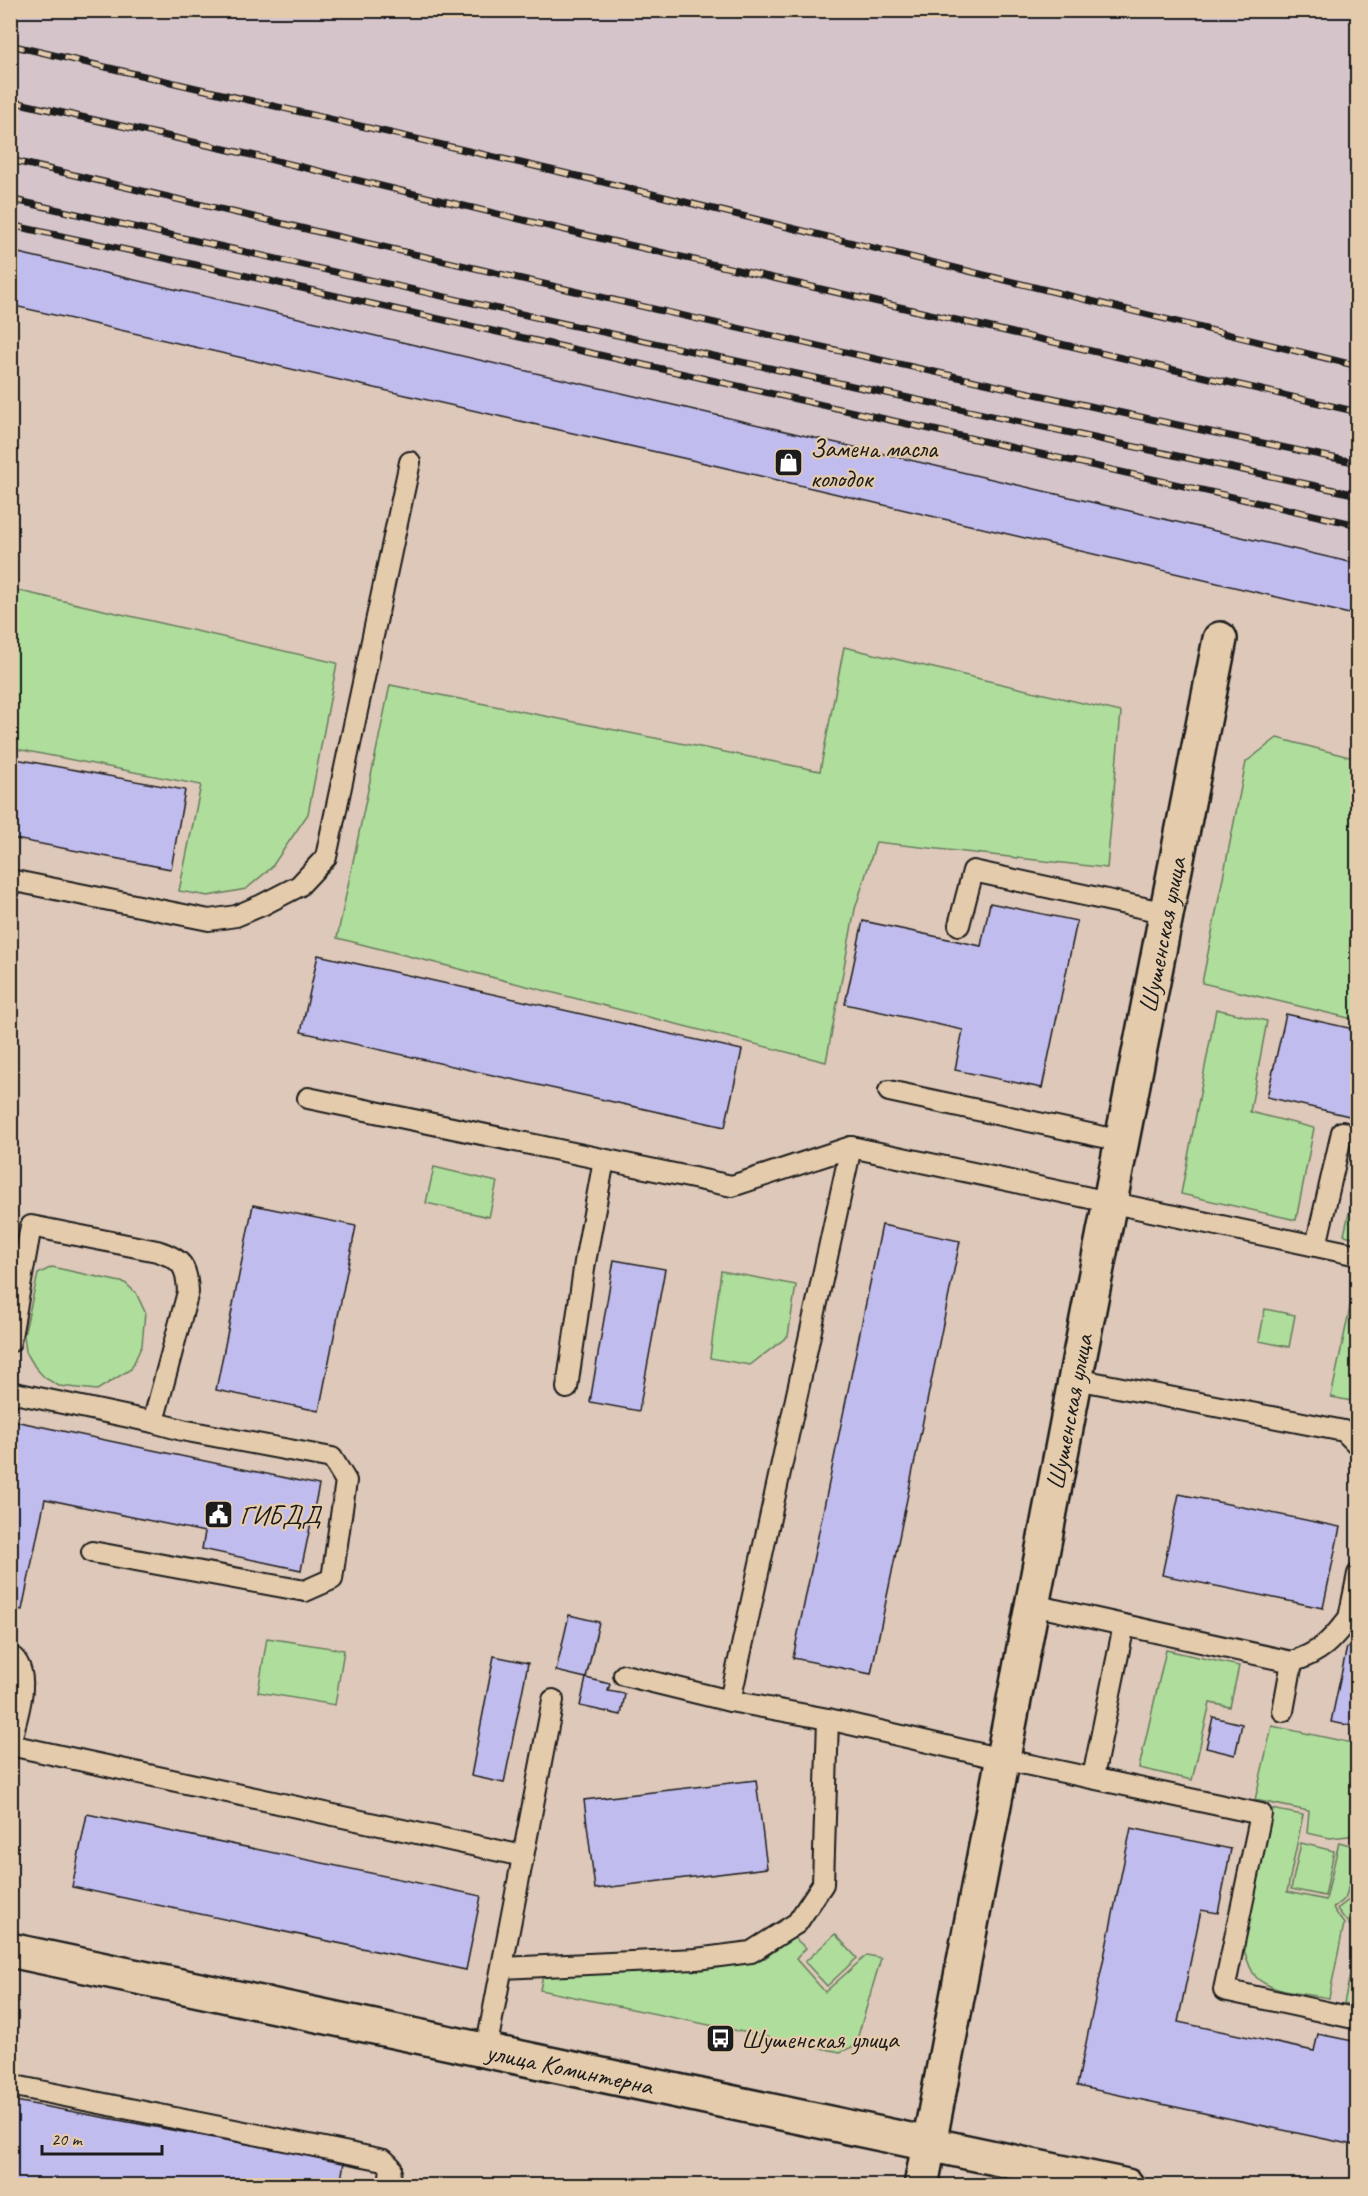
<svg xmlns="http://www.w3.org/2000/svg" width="1368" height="2196" viewBox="0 0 1368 2196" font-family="Caveat,sans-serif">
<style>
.built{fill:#d5c4c9}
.green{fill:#afdd9c;stroke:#667c5c;stroke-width:1.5}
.building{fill:#c1bcee;stroke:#1c1c1c;stroke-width:1.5}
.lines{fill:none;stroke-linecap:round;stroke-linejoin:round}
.service-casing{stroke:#1c1c1c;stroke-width:24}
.minor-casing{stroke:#1c1c1c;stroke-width:38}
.tertiary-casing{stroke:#1c1c1c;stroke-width:38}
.service{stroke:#e4cbac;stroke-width:20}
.minor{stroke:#e4cbac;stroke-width:33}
.tertiary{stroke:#e4cbac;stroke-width:33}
.rail-casing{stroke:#1c1c1c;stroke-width:7}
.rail{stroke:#e4cbac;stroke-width:4.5;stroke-dasharray:14;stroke-linecap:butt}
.labels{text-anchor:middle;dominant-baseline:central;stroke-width:4.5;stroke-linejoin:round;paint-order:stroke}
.poi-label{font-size:26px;fill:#1c1c1c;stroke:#e4cbac;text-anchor:start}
.street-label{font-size:26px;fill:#1c1c1c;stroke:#e4cbac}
</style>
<rect width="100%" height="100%" fill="#ddc8b9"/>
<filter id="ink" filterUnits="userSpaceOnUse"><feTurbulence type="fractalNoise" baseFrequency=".0167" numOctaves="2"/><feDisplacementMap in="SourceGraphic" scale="12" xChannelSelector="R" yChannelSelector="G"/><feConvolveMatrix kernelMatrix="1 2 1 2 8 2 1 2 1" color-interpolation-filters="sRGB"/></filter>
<g filter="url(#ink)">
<polygon class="built" points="11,10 1357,11 1357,564 11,251"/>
<g class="green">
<polygon points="11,589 337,663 308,814 271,868 246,889 208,896 179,891 201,785 11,748"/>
<polygon points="844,647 1121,712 1107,868 876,842 855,909 826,1062 337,938 390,685 820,771"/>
<polygon points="1277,738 1357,759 1357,1020 1202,983 1246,762"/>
<polygon points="1216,1009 1267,1021 1250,1112 1314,1128 1296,1220 1181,1194"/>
<polygon points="434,1167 497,1182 489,1217 426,1203"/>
<polygon points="1357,1178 1357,1238 1344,1235"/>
<polygon points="52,1267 125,1283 136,1293 145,1312 142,1345 131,1369 97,1390 59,1386 45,1378 35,1367 26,1352 24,1335 38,1274"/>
<polygon points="721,1271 796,1285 788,1336 750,1365 710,1358"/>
<polygon points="1355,1284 1358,1285 1357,1402 1331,1397"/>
<polygon points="1265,1309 1295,1315 1289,1347 1259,1341"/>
<polygon points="267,1638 344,1650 335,1705 258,1692"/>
<polygon points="1166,1650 1239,1666 1230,1707 1210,1703 1192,1780 1139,1768"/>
<polygon points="1272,1726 1357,1744 1357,1835 1330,1838 1307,1833 1309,1811 1255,1800"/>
<path d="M1271,1809l32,6 -16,77 39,8 13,-58 18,5 -11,50 -13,11 11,16 -15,74c-21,-4 -58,-5 -73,-21 -7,-8 -10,-21 -13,-31z"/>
<polygon points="1301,1843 1334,1851 1325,1896 1291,1889"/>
<polygon points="1357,1867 1357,1922 1351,1927 1337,1909 1350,1899"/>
<polygon points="835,1934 857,1958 827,1986 805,1962"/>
<polygon points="793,1937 806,1948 796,1959 825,1992 867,1955 881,1958 855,2046 840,2052 540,1990 543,1975 718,1966 765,1958"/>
<polygon points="1357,1942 1357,2006 1344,2003"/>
</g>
<g class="building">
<polygon points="10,251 1358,564 1358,616 709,464 10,305"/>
<polygon points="10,758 185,790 171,869 10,838"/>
<polygon points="990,903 1077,921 1042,1088 955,1070 963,1030 845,1004 863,921 981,946"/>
<polygon points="318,955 742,1050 725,1127 301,1032"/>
<polygon points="1286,1014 1358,1030 1358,1118 1267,1097"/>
<polygon points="253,1205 356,1226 319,1411 216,1390"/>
<polygon points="882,1225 960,1241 871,1674 793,1658"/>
<polygon points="614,1260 665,1269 639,1411 590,1402"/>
<polygon points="10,1420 319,1485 301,1570 202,1549 205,1532 45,1499 22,1610 10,1608"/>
<polygon points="1179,1494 1340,1527 1323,1608 1162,1575"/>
<polygon points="569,1615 599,1622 586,1678 556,1671"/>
<polygon points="1347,1647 1358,1650 1358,1727 1331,1722"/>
<polygon points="494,1656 528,1663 504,1783 471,1776"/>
<polygon points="586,1678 610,1684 608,1691 625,1694 621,1715 580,1706"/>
<polygon points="1213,1717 1242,1724 1235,1755 1206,1748"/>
<polygon points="756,1780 767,1868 595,1889 584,1800"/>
<polygon points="87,1814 481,1896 466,1970 72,1887"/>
<polygon points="1131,1828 1231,1849 1218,1913 1201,1910 1178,2022 1314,2051 1318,2034 1358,2042 1358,2146 1077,2086"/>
<polygon points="10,2100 344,2162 340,2186 10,2186"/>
</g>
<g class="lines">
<defs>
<g id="service">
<polyline points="10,880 209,920 236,916 262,905 299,886 326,857 410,462"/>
<polyline points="959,925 973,871 1167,913"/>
<polyline points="889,1091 1122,1141"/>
<polyline points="308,1098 732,1186 851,1147 1358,1255"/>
<polyline points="1316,1246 1342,1132"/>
<path d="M10,1342l21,-116 126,25c25,8 30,15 31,41l-35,130 -143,-30"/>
<polyline points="1076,1379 1344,1431 1358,1445"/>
<polyline points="567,1388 585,1262 604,1160"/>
<polyline points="92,1552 305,1591 332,1579 346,1481 332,1458 182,1430 153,1422"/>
<path d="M1033,1605l259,57c29,-10 38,-20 57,-44l9,2"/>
<polyline points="1349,1618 1358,1574"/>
<path d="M10,1655c24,17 6,64 0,88"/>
<polyline points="624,1675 730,1701 851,1147"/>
<polyline points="730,1701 828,1719 1002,1759 1261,1814 1224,1990 1358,2019"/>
<polyline points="1283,1711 1292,1662"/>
<polyline points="10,1745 523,1856"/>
<polyline points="1093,1777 1124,1625"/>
<polyline points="502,1968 696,1959 751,1952 797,1923 823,1884 828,1719"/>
<polyline points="486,2050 553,1700"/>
<polyline points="10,2085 384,2160 391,2167 389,2186"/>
</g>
<g id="minor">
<path id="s1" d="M921,2186l158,-826 141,-721"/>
</g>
<g id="tertiary">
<path id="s2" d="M10,1950l1117,236"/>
</g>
</defs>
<use href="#service" class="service-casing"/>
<use href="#minor" class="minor-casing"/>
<use href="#tertiary" class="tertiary-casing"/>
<use href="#service" class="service"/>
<use href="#minor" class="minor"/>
<use href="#tertiary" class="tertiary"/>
<defs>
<g id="rail">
<polyline points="10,45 603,182 1358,366"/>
<polyline points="10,101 256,156 590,236 1358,412"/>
<path d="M10,160c448,105 897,209 1348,303"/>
<polyline points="10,199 566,324 1358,495"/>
<polyline points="10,225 234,273 1358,525"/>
</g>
</defs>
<use href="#rail" class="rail-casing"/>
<use href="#rail" class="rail"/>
</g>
</g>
<defs>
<symbol id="shop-square" viewBox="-11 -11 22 22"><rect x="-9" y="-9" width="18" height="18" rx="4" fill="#1c1c1c" stroke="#e4cbac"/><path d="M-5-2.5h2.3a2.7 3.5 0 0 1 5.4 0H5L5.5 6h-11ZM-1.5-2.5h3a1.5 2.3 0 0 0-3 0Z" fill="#fff"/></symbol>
<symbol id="civic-square" viewBox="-11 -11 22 22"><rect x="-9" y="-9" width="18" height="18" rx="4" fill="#1c1c1c" stroke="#e4cbac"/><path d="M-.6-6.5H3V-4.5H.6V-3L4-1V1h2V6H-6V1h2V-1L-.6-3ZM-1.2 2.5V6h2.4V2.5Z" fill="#fff"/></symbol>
<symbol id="bus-square" viewBox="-11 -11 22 22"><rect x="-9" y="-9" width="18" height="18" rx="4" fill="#1c1c1c" stroke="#e4cbac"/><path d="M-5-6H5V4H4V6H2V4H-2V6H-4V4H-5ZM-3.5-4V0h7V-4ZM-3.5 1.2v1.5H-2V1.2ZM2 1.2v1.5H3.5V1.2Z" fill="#fff"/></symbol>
</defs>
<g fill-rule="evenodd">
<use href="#shop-square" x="772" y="446" width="33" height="33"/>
<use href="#civic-square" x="202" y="1498" width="33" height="33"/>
<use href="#bus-square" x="704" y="2022" width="33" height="33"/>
</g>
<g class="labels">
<g class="poi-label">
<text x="810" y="448">Замена масла<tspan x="810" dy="30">колодок</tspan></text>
<text x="240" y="1515">ГИБДД</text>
<text x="741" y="2039">Шушенская улица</text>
</g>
<g class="street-label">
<text stroke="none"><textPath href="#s1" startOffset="1274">Шушенская улица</textPath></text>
<text stroke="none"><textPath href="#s1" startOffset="788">Шушенская улица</textPath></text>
<text stroke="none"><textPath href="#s2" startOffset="572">улица Коминтерна</textPath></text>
</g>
</g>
<rect width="1368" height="2196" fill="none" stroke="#e4cbac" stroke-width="36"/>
<rect x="18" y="18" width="1332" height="2160" fill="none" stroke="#1c1c1c" stroke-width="2" filter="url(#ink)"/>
<path d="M42 2145v9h120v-9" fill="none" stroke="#1c1c1c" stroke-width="3"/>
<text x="51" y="2145" font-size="18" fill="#1c1c1c" stroke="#e4cbac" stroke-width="4.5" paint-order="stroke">20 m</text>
</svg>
